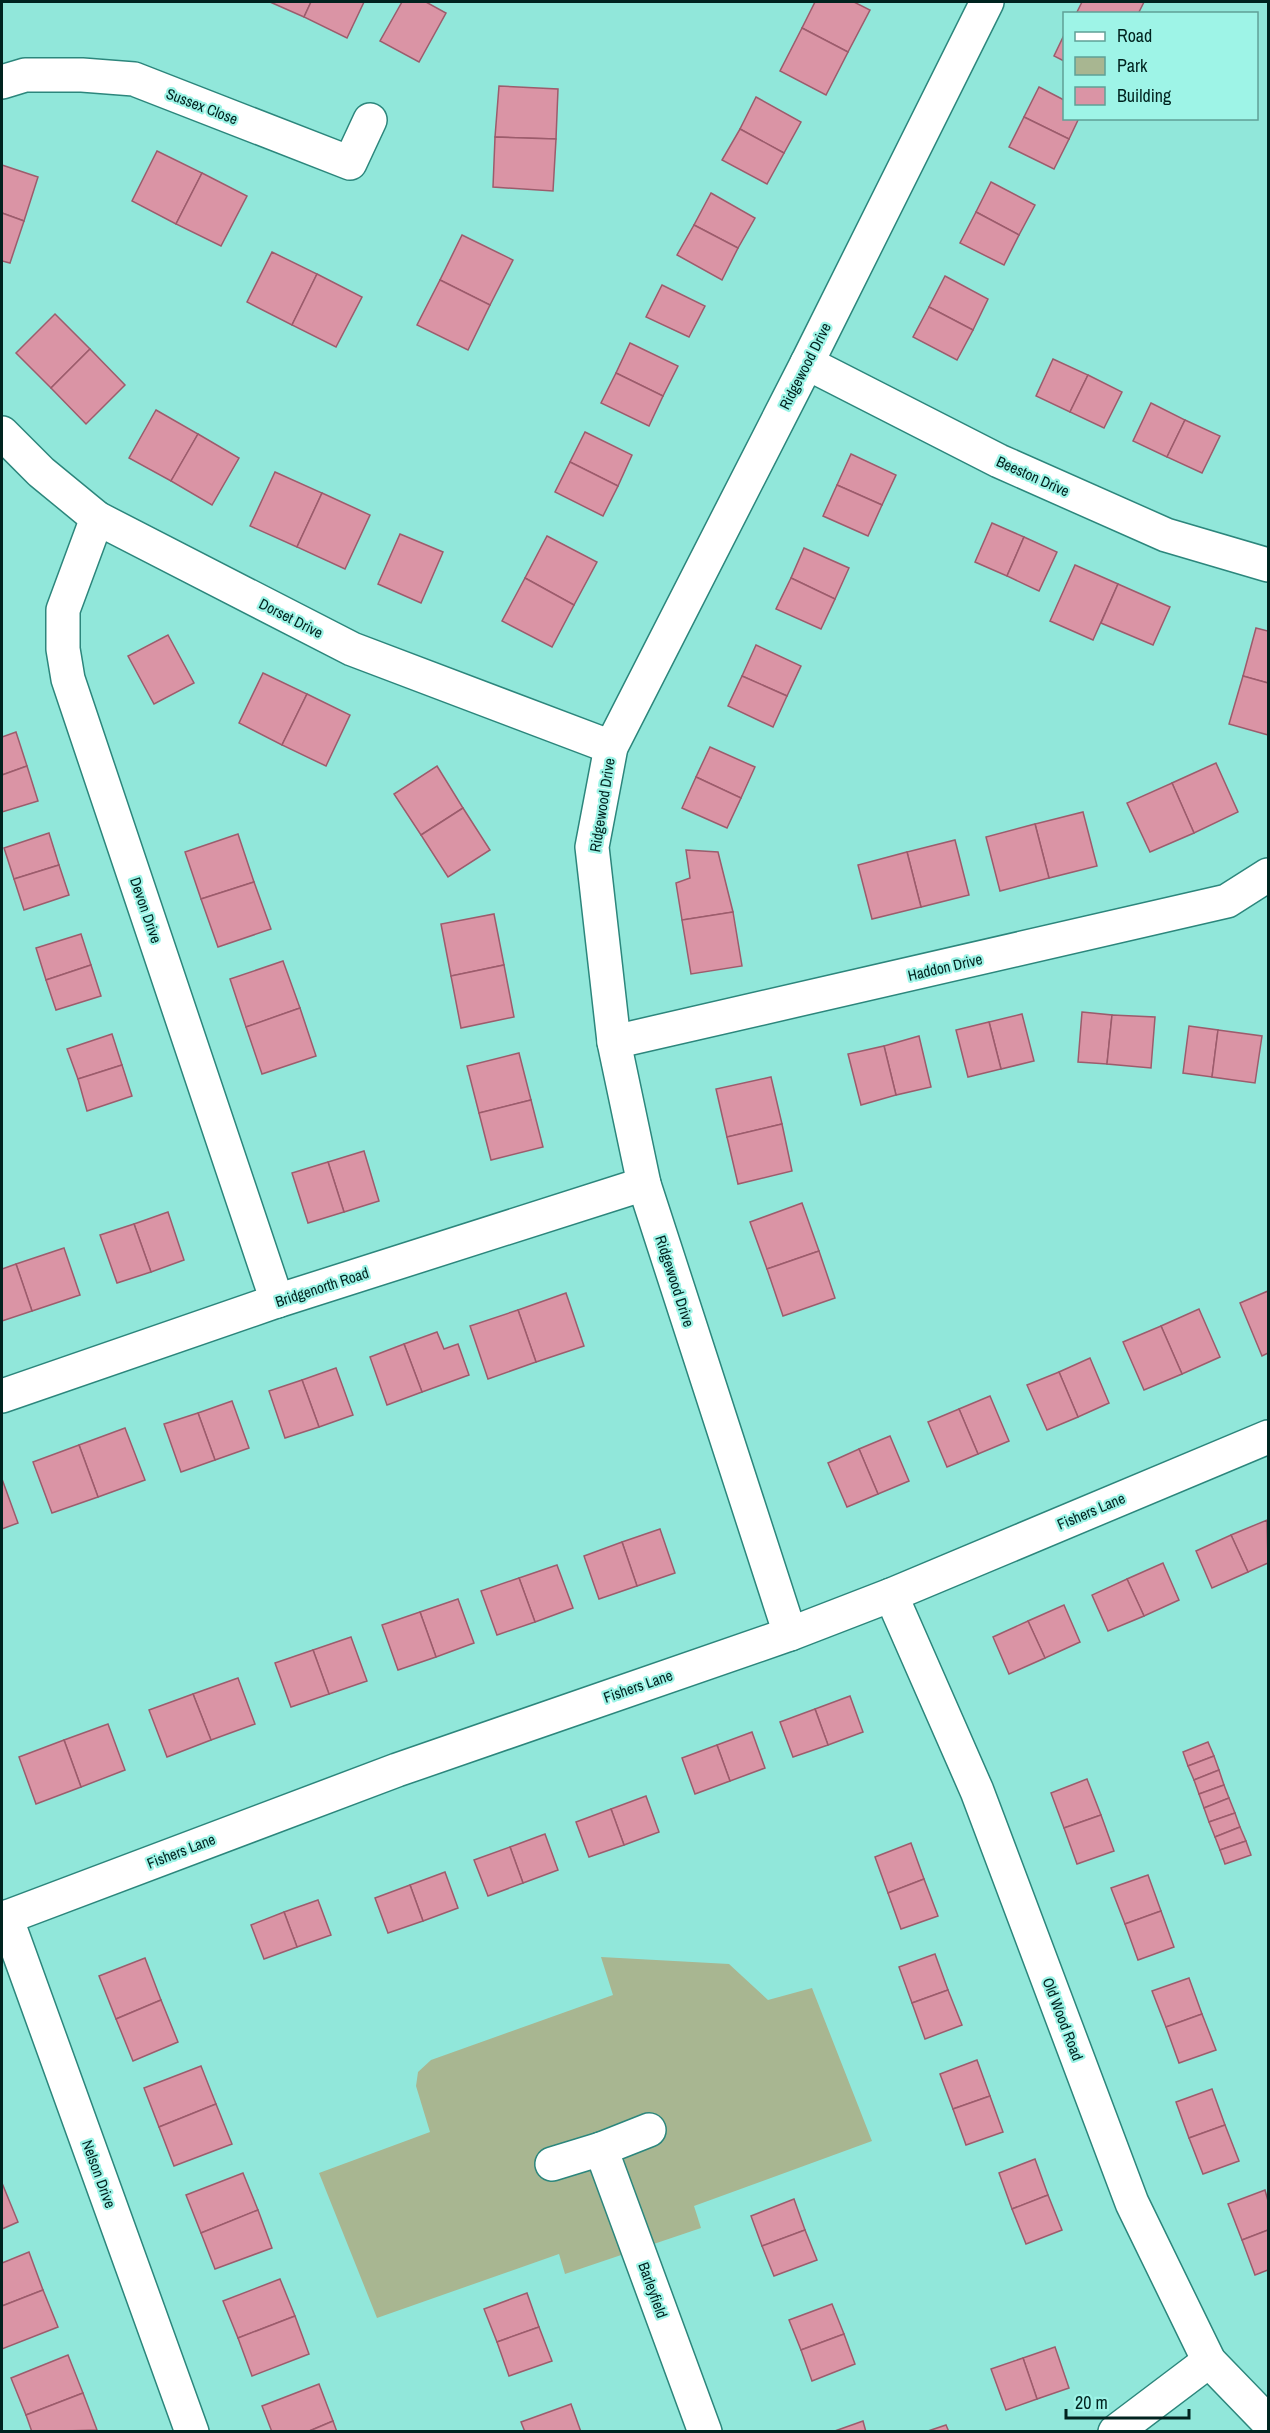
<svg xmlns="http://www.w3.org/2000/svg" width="1270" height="2433" viewBox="0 0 1270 2433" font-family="'Archivo Narrow',sans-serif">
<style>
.green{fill:#a8b691}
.building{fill:#da94a5;stroke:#9c5c6c;stroke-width:1.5}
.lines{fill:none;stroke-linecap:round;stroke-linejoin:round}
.minor-casing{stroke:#2c867c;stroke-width:36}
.minor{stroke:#fff;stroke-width:33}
.labels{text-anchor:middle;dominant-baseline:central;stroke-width:4.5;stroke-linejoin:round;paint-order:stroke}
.street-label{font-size:15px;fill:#00231f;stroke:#9ef4e7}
</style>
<rect width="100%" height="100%" fill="#91e7da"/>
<polygon class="green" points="601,1957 729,1964 768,2000 812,1988 872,2141 694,2206 701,2228 565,2274 559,2254 377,2318 319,2173 430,2132 416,2086 418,2072 431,2060 613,1995"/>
<g class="building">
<polygon points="270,2 311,2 304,17"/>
<polygon points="311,2 364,2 347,38 304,17"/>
<polygon points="402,2 426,2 446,13 419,62 380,41"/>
<polygon points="815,2 854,2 870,10 848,52 802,28"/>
<polygon points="1082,2 1144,2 1138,14 1076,14"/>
<polygon points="802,28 848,52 826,95 780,71"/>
<polygon points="1064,35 1064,61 1054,56"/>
<polygon points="499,86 558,89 556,139 495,137"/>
<polygon points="1039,87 1064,100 1064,118 1079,118 1069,139 1024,117"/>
<polygon points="756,97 801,122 784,153 740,129"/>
<polygon points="1024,117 1069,139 1054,169 1009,147"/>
<polygon points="740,129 784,153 767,184 722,160"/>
<polygon points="495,137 556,139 553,191 493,187"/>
<polygon points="157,151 202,173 176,224 132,201"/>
<polygon points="2,165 38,177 24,221 2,213"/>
<polygon points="202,173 247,196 221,246 176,224"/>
<polygon points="991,182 1035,205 1019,235 976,212"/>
<polygon points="711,193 755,218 738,248 694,225"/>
<polygon points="976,212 1019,235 1004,265 960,243"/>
<polygon points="2,213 24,221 10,263 2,261"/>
<polygon points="694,225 738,248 722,280 677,255"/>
<polygon points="462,235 513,260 490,305 440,280"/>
<polygon points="272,252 317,274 292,325 247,302"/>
<polygon points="317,274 362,297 336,347 292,325"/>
<polygon points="945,276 988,299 973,330 929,307"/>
<polygon points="440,280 490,305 468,350 417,325"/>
<polygon points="662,285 705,306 689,337 646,317"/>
<polygon points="929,307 973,330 957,360 913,337"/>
<polygon points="55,314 90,349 51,388 16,353"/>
<polygon points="630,343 678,366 663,396 616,373"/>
<polygon points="90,349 125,385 86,424 51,388"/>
<polygon points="1053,359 1088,375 1070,412 1036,396"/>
<polygon points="616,373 663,396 649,426 601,403"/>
<polygon points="1088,375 1122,392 1104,428 1070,412"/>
<polygon points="1151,403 1185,420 1167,457 1133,441"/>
<polygon points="156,410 198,434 171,481 129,458"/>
<polygon points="1185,420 1220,436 1202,473 1167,457"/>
<polygon points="585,432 632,455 618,486 570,462"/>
<polygon points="198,434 239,458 212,505 171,481"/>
<polygon points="851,454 896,475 882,505 837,485"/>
<polygon points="570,462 618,486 603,516 555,492"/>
<polygon points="275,472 322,493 297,547 250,526"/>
<polygon points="837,485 882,505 868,536 823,516"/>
<polygon points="322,493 370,515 345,569 297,547"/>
<polygon points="992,523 1024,537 1007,576 975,562"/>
<polygon points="400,534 443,552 421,603 378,584"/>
<polygon points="547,536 597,562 574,605 525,578"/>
<polygon points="1024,537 1057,552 1039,591 1007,576"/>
<polygon points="804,548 849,568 835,599 791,578"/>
<polygon points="1075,565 1118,584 1093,640 1050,621"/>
<polygon points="525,578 574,605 552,647 502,621"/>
<polygon points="791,578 835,599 821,629 776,609"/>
<polygon points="1118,584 1170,607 1153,645 1101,623"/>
<polygon points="1256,628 1268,631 1268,683 1243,676"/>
<polygon points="168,635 194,683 154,704 128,656"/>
<polygon points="756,645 801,666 787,696 742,676"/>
<polygon points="263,673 307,694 282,745 239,723"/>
<polygon points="742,676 787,696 773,727 728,706"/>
<polygon points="1243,676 1268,683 1268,735 1229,724"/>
<polygon points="307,694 350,715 326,766 282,745"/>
<polygon points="16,732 27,766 2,775 2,737"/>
<polygon points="710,747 755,767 741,798 696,777"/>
<polygon points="1216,763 1238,812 1194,833 1172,783"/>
<polygon points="27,766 38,801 2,812 2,775"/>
<polygon points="437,766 463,808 421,835 394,794"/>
<polygon points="696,777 741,798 727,828 682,808"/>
<polygon points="1172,783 1194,833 1150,852 1127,803"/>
<polygon points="463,808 490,850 448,877 421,835"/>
<polygon points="1083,812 1097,866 1049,878 1035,824"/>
<polygon points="1035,824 1049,878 1000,891 986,837"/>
<polygon points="49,833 59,865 14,879 4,848"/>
<polygon points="238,834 254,882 201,899 185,852"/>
<polygon points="955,840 969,895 921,907 907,852"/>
<polygon points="686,850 718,852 733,912 682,920 676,883 690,878"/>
<polygon points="907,852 921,907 872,919 858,865"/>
<polygon points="59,865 69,895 24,910 14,879"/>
<polygon points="254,882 271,929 218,947 201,899"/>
<polygon points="733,912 742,966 691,974 682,920"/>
<polygon points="494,914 504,965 451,976 441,924"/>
<polygon points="81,934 91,965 46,980 36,948"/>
<polygon points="283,961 300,1008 246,1027 230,979"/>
<polygon points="91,965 101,996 56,1010 46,980"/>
<polygon points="504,965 514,1017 461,1028 451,976"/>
<polygon points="300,1008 316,1056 262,1074 246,1027"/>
<polygon points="1082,1012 1112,1015 1107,1064 1078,1062"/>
<polygon points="1022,1014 1034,1061 1001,1069 989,1022"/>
<polygon points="1112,1015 1155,1017 1151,1068 1107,1064"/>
<polygon points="989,1022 1001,1069 968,1077 956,1030"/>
<polygon points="1189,1026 1218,1030 1212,1077 1183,1073"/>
<polygon points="1218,1030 1262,1036 1255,1083 1212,1077"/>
<polygon points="112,1034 122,1065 78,1079 67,1049"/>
<polygon points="919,1036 931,1087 896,1095 884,1046"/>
<polygon points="884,1046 896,1095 861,1105 848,1054"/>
<polygon points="519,1053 531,1100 479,1113 467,1066"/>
<polygon points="122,1065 132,1096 87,1111 78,1079"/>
<polygon points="771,1077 782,1124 727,1137 716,1089"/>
<polygon points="531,1100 543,1147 491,1160 479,1113"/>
<polygon points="782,1124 792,1171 738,1184 727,1137"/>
<polygon points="364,1151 379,1201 344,1212 328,1162"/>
<polygon points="328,1162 344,1212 308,1223 292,1173"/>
<polygon points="802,1203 819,1251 767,1269 750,1222"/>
<polygon points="168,1212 184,1260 151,1272 134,1224"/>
<polygon points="134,1224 151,1272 117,1283 100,1235"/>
<polygon points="64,1248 80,1295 32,1311 16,1264"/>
<polygon points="819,1251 835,1298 783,1316 767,1269"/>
<polygon points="16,1264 32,1311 2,1321 2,1269"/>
<polygon points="1268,1291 1268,1353 1262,1356 1240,1303"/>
<polygon points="566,1293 584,1346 536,1362 518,1310"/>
<polygon points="1199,1309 1220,1357 1182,1374 1161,1326"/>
<polygon points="518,1310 536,1362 488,1379 470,1326"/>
<polygon points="1161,1326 1182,1374 1144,1390 1123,1342"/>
<polygon points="437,1332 444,1349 458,1344 469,1375 422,1392 404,1344"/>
<polygon points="404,1344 422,1392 387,1405 370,1357"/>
<polygon points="1090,1358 1109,1403 1078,1417 1059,1372"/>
<polygon points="336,1368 353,1415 319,1427 302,1380"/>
<polygon points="1059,1372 1078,1417 1047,1430 1027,1385"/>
<polygon points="302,1380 319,1427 285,1438 269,1391"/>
<polygon points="990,1396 1009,1441 978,1454 959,1409"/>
<polygon points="232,1401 249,1448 215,1460 198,1413"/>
<polygon points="959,1409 978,1454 947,1467 928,1422"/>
<polygon points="198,1413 215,1460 181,1472 164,1424"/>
<polygon points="125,1428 145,1480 98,1497 79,1445"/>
<polygon points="890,1436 909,1481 878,1494 859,1449"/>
<polygon points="79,1445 98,1497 52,1513 33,1462"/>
<polygon points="859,1449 878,1494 847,1507 828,1463"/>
<polygon points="2,1479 18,1523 2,1529"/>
<polygon points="1267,1520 1268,1563 1248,1572 1231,1535"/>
<polygon points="660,1529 675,1573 637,1586 622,1542"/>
<polygon points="1231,1535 1248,1572 1212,1588 1196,1551"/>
<polygon points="622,1542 637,1586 599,1599 584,1556"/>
<polygon points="1163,1563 1179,1600 1144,1616 1127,1579"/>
<polygon points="557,1565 573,1608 535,1622 519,1578"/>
<polygon points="519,1578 535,1622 497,1635 481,1591"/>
<polygon points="1127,1579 1144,1616 1108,1631 1092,1595"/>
<polygon points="458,1599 474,1643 436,1657 420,1612"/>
<polygon points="1064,1605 1080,1642 1045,1658 1028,1621"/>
<polygon points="420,1612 436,1657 398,1670 382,1625"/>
<polygon points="1028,1621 1045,1658 1009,1674 993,1637"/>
<polygon points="351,1637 367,1681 329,1694 313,1650"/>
<polygon points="313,1650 329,1694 291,1707 275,1663"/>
<polygon points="238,1678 255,1724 211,1740 193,1694"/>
<polygon points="193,1694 211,1740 167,1757 149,1710"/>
<polygon points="850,1696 863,1732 828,1745 815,1709"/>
<polygon points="815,1709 828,1745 793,1757 780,1722"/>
<polygon points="108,1724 125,1770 81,1787 64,1740"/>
<polygon points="752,1732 765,1768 730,1781 717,1745"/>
<polygon points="64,1740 81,1787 36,1804 19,1757"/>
<polygon points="1208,1742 1214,1756 1188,1766 1183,1752"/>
<polygon points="717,1745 730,1781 695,1794 682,1758"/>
<polygon points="1214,1756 1219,1770 1194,1780 1188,1766"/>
<polygon points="1219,1770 1224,1785 1199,1794 1194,1780"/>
<polygon points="1087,1779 1101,1815 1064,1828 1051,1793"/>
<polygon points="1224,1785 1229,1798 1204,1808 1199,1794"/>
<polygon points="646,1796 659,1832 624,1845 611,1809"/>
<polygon points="1229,1798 1235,1813 1209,1822 1204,1808"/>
<polygon points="611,1809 624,1845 589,1857 576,1822"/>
<polygon points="1235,1813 1240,1827 1215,1837 1209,1822"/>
<polygon points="1101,1815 1114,1851 1077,1864 1064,1828"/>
<polygon points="1240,1827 1246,1841 1220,1850 1215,1837"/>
<polygon points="545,1834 558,1870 523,1883 510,1847"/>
<polygon points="1246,1841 1251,1855 1225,1864 1220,1850"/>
<polygon points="911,1843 924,1879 888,1893 875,1857"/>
<polygon points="510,1847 523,1883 488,1896 474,1860"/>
<polygon points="445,1872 458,1908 423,1921 410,1885"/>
<polygon points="1148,1875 1161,1911 1125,1924 1111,1888"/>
<polygon points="924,1879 938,1916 901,1929 888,1893"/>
<polygon points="410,1885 423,1921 388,1933 375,1898"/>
<polygon points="318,1900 331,1935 297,1947 284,1912"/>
<polygon points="1161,1911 1174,1947 1138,1960 1125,1924"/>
<polygon points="284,1912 297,1947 264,1959 251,1925"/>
<polygon points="935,1954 948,1990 912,2003 899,1967"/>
<polygon points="145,1958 161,2000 116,2019 99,1976"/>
<polygon points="1189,1978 1202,2014 1166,2027 1152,1991"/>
<polygon points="948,1990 962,2025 925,2039 912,2003"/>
<polygon points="161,2000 178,2042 133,2061 116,2019"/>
<polygon points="1202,2014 1216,2050 1179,2063 1166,2027"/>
<polygon points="977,2060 990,2096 953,2109 940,2074"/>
<polygon points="201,2066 216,2104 159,2127 144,2088"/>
<polygon points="1212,2089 1225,2125 1189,2138 1176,2102"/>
<polygon points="990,2096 1003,2132 966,2145 953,2109"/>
<polygon points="216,2104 232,2144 174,2166 159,2127"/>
<polygon points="1225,2125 1239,2161 1203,2174 1189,2138"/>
<polygon points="1035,2159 1048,2195 1012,2209 999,2173"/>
<polygon points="243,2173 258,2210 201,2233 186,2195"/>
<polygon points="2,2183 18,2222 2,2229"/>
<polygon points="1265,2190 1268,2201 1268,2230 1242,2240 1228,2204"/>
<polygon points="1048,2195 1062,2230 1026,2244 1012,2209"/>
<polygon points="794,2199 805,2230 762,2246 751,2216"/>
<polygon points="258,2210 272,2248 215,2269 201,2233"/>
<polygon points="805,2230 817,2260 774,2276 762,2246"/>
<polygon points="1268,2230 1268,2270 1255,2275 1242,2240"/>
<polygon points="29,2252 43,2290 2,2306 2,2263"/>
<polygon points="280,2279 295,2316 238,2338 223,2301"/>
<polygon points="43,2290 58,2327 2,2349 2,2306"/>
<polygon points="527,2293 539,2327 497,2342 484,2309"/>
<polygon points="832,2304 844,2334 801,2350 789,2320"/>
<polygon points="295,2316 309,2354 252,2376 238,2338"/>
<polygon points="539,2327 552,2361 509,2376 497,2342"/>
<polygon points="844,2334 855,2364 812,2381 801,2350"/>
<polygon points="1055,2347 1069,2388 1037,2399 1023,2358"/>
<polygon points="68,2355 83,2393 26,2415 11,2378"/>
<polygon points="1023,2358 1037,2399 1006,2410 991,2369"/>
<polygon points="319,2384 333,2421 307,2432 272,2432 262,2406"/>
<polygon points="83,2393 97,2430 32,2432 26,2415"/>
<polygon points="571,2404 581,2432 525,2432 521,2422"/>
<polygon points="333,2421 337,2432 307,2432"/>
<polygon points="863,2421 866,2432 832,2432"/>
<polygon points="946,2425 949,2432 925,2432"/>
</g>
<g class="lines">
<defs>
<g id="minor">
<polyline points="2,82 25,75 82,75 134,79 350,163 370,120"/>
<polyline points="807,363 999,461 1166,535 1268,565"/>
<polyline points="2,433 41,472 97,518 352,649 611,747"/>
<polyline points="97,518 63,610 63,649 68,679 277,1301"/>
<polyline points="614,1042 1227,901 1268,875"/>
<polyline points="2,1396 277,1301 644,1184"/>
<polyline points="891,1595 977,1791 1132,2203 1209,2361 1268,2422"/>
<polyline points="790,1634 644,1184 614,1042 592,847 611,747 807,363 987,2"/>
<polyline points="6,1917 192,2432"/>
<polyline points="2,1919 397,1770 790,1634 891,1595 1268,1437"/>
<polyline points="601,2149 705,2432"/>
<polyline points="552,2164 601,2149 649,2130"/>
<polyline points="1115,2432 1209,2361"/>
</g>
</defs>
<use href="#minor" class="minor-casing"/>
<use href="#minor" class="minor"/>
</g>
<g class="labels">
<g class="street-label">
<text transform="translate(202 106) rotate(21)">Sussex Close</text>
<text transform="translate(805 366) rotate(-63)">Ridgewood Drive</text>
<text transform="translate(1033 476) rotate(24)">Beeston Drive</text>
<text transform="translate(291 618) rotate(27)">Dorset Drive</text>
<text transform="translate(602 805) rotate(-81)">Ridgewood Drive</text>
<text transform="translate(146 910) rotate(71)">Devon Drive</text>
<text transform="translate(945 967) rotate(-13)">Haddon Drive</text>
<text transform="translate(675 1281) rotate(72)">Ridgewood Drive</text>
<text transform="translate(322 1287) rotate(-18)">Bridgenorth Road</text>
<text transform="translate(1091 1511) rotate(-23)">Fishers Lane</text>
<text transform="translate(638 1686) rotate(-19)">Fishers Lane</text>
<text transform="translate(181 1851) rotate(-21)">Fishers Lane</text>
<text transform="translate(1063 2019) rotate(69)">Old Wood Road</text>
<text transform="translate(99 2174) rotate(70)">Nelson Drive</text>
<text transform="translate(653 2290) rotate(70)">Barleyfield</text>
</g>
</g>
<rect width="1270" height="2433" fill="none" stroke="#00231f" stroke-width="6"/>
<rect x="1063" y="12" width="195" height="108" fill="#9ef4e7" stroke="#5fa097" stroke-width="1.5"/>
<rect x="1075" y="32" width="30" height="9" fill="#ffffff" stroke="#5fa097" stroke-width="1.5"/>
<text x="1117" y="42" font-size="18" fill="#00231f">Road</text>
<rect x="1075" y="57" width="30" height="18" fill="#a8b691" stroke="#5fa097" stroke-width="1.5"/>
<text x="1117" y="72" font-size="18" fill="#00231f">Park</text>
<rect x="1075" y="87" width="30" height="18" fill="#da94a5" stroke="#5fa097" stroke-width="1.5"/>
<text x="1117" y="102" font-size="18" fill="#00231f">Building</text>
<path d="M1066 2409v9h123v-9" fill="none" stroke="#00231f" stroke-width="3"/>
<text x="1075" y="2409" font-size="18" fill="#00231f" stroke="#9ef4e7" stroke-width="4.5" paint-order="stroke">20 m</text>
</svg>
